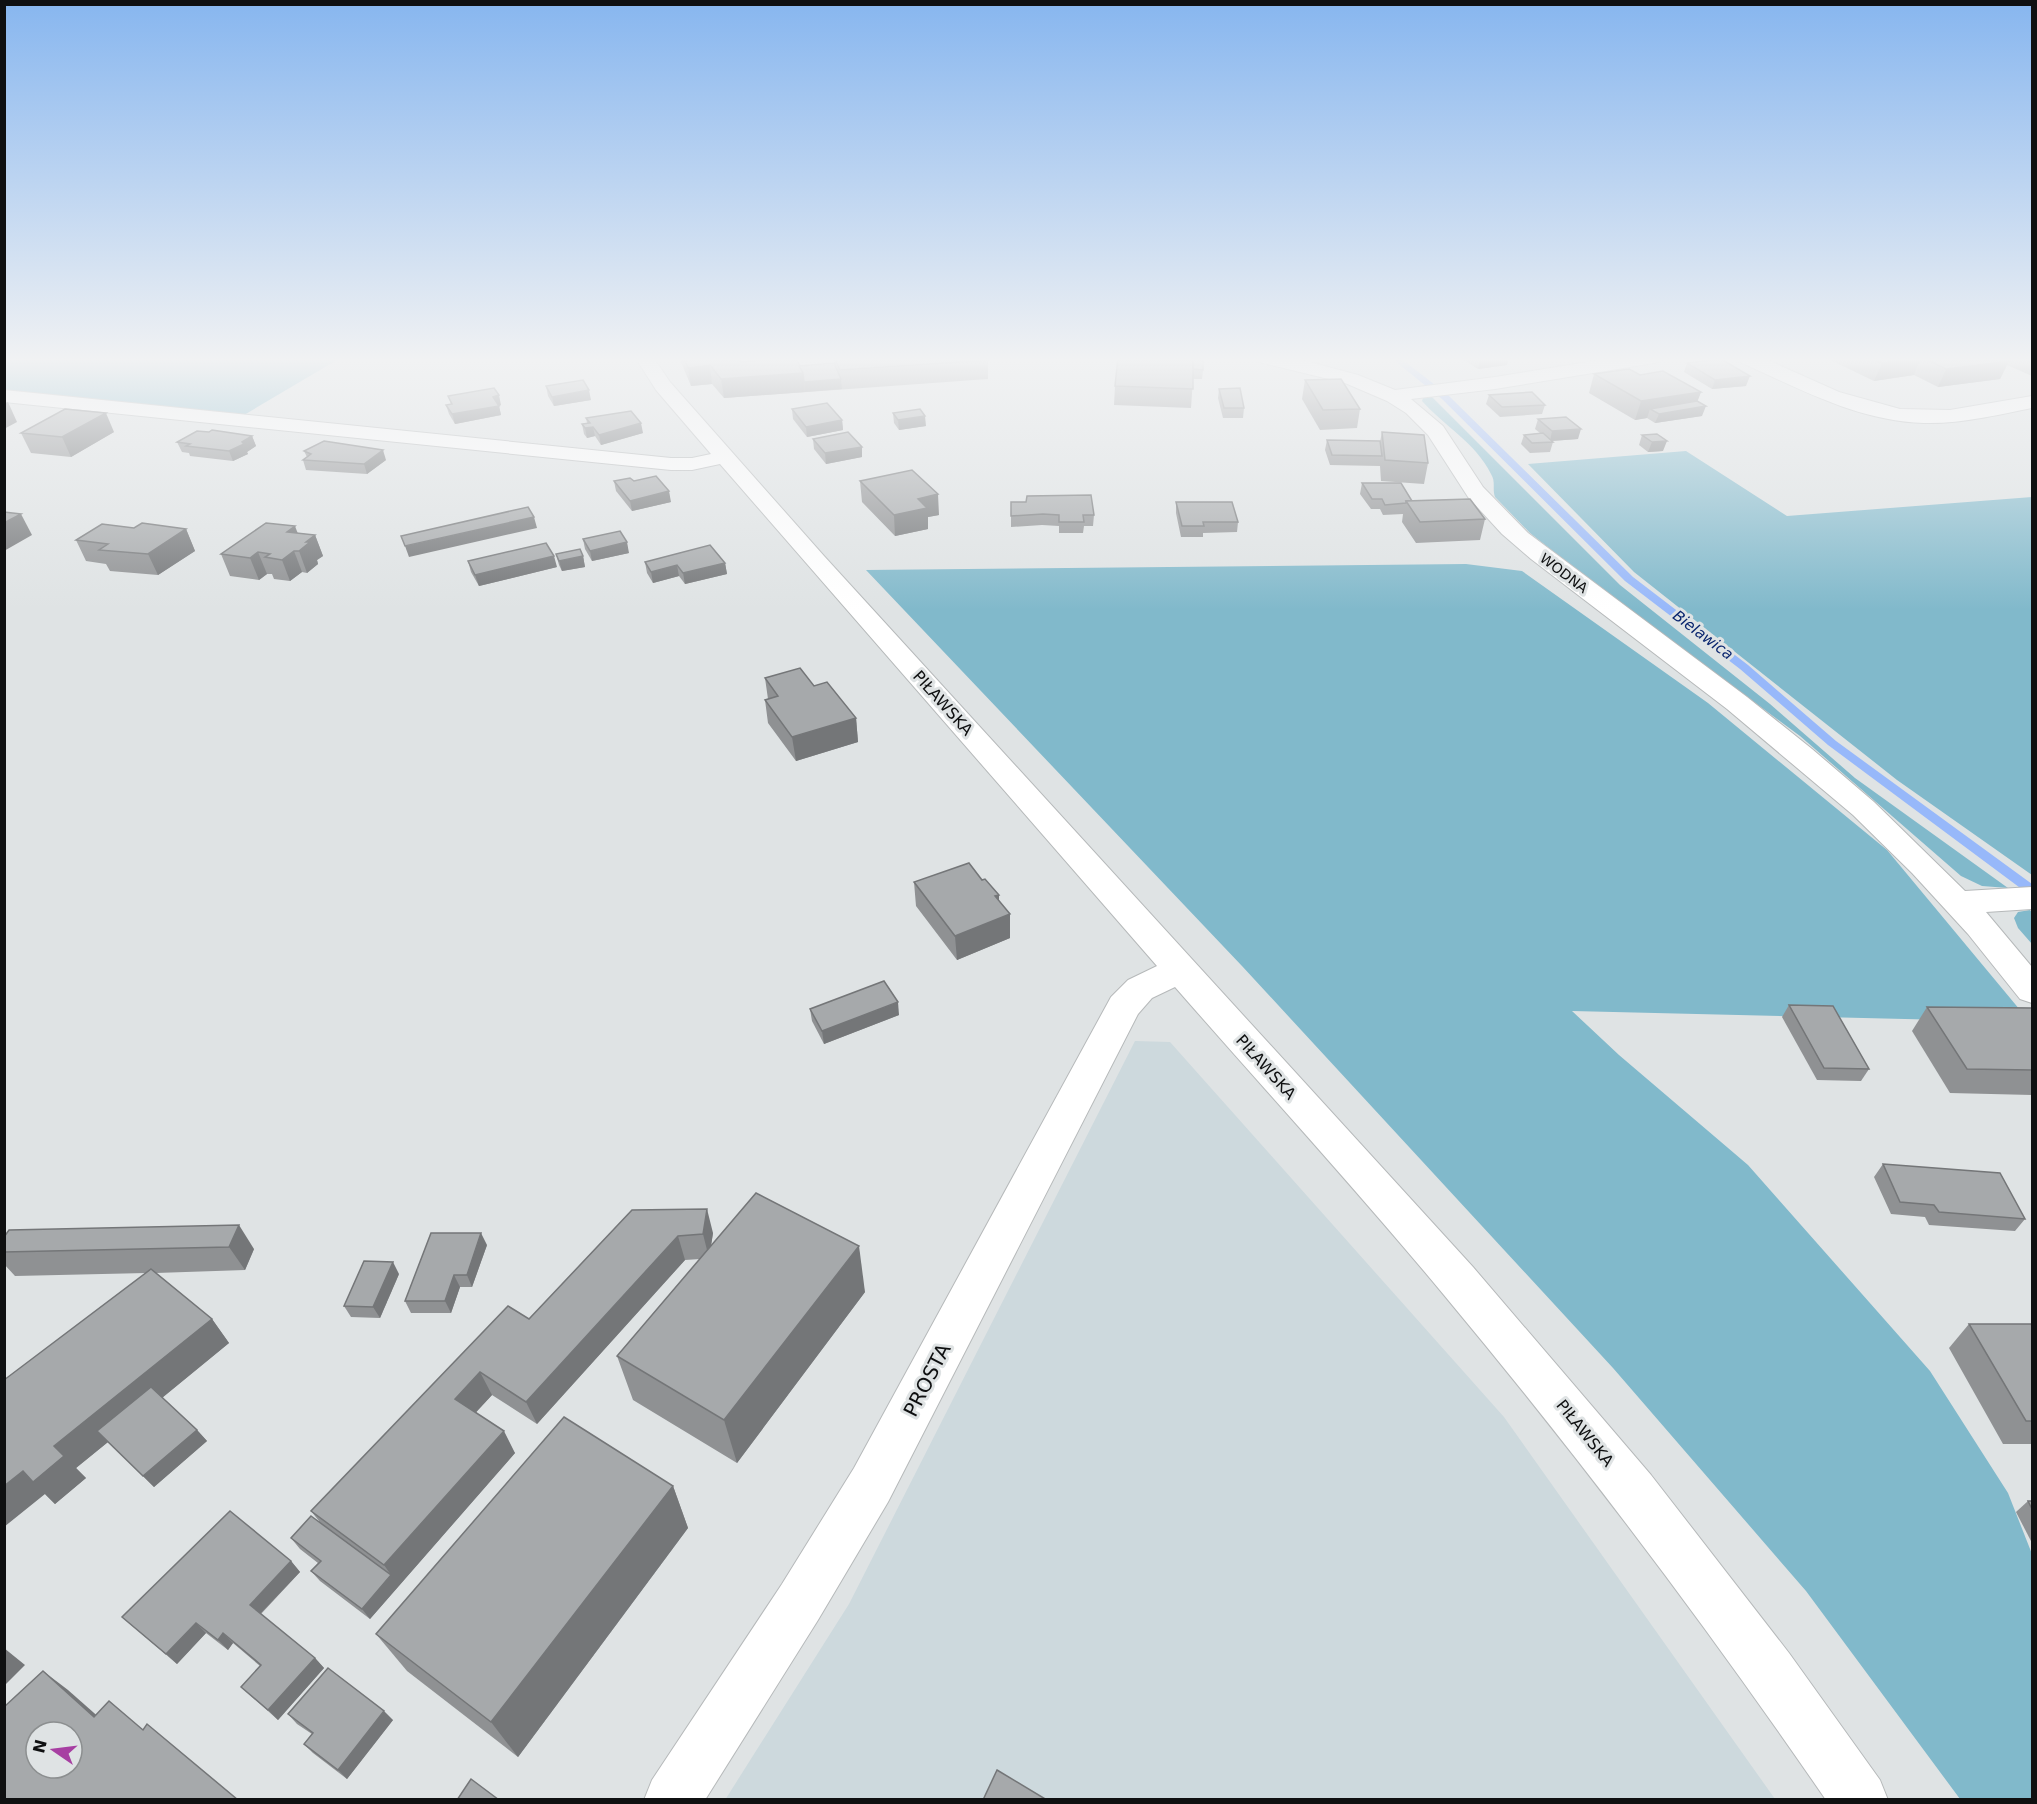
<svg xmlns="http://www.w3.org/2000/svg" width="2037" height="1804" viewBox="0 0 2037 1804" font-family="'DejaVu Sans',sans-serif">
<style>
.built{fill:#cdd9dd}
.green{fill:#81b9cb}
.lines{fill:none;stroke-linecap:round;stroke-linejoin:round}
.stream{fill:#97b8fa;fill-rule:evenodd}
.minor-casing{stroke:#b6b9ba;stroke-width:2}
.minor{fill:#fff;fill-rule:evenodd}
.wall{fill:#8f9193}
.shaded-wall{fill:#747678}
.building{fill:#a6a9ab;stroke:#747678;stroke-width:1.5;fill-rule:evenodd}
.labels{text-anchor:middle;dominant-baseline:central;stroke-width:6;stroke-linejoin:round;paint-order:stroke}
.far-street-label{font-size:14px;fill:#0f1011;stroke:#dfe3e4}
.far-water-label{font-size:15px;font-style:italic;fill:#08246e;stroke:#dfe3e4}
.street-label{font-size:16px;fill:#0f1011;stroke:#dfe3e4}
.near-street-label{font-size:20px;fill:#0f1011;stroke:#dfe3e4}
</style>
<rect width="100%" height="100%" fill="#dfe3e4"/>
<polygon class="built" points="1135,1041 1170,1042 1504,1417 1775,1799 725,1800 849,1604"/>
<g class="green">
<polygon points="4,357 342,357 244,415 5,391"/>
<path d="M1432,397l188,188 150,119 85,74 153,110 -26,-2 -21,-10 -161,-140 -226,-168 -44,-35 -35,-36c-3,-8 1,-15 -4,-23 -15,-31 -47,-48 -69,-73l1,-3z"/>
<polygon points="1686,451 1787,516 2032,497 2032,875 1897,780 1634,572 1528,464"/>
<polygon points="1466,564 1522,571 1708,703 1887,850 2030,1022 1572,1011 1619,1055 1748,1165 1930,1371 2008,1493 2032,1554 2032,1799 1960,1799 1806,1591 1613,1368 1242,966 866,570"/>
<polygon points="2030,910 2032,913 2032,944 2018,928 2014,918 2018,912"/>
</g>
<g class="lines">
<polygon class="stream" points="1390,357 1399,357 1448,395 1633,577 1748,665 1836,741 2032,884 2032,894 2027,893 1828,745 1740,669 1625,581 1442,399"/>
<defs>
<g id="minor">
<path d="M635,357h18l17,25 154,174 649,711 178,208 138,178 91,127 8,20h-62c-120,-175 -247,-343 -382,-505 -87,-105 -179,-205 -269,-308l-23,11 -14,16 -250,488 -70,118 -113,180h-61l8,-20 130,-196 72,-116 257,-471 17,-17 29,-14 -437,-502 -28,6h-21l-667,-68v-12l667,68h21l19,-4 -55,-64z"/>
<polygon points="1253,357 1288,357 1306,361 1358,375 1395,390 1495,377 1619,357 1663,357 1661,361 1654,363 1495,389 1411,399 1443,426 1483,487 1528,533 1747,697 1812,749 1874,802 1965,891 2032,887 2032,909 1986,912 2032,967 2032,1003 2020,999 1968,934 1912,873 1853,815 1727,709 1531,559 1502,534 1468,497 1428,435 1406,413 1387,401 1345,383 1255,361"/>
<path d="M1736,357h25l78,35 61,17 50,1 82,-14v12c-35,7 -72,16 -108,15 -67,-2 -126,-35 -186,-62z"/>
</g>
</defs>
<use href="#minor" class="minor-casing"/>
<use href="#minor" class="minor"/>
</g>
<g class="wall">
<polygon points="679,357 739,357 741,362 799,366 834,363 833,357 987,357 988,360 988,379 724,398 712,384 691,386"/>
<polygon points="1118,357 1203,370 1202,379 1193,379 1191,408 1114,405 1115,386"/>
<polygon points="1459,357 1509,357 1507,365 1478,369"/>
<polygon points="1824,357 2032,357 2032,376 2007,365 2000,379 1938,387 1914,375 1874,381"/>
<polygon points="1687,363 1746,386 1712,389 1684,372"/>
<polygon points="1594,374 1640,375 1701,392 1697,401 1702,416 1655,423 1647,418 1635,420 1589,393"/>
<polygon points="1305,380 1360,409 1357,428 1320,430 1302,399"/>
<polygon points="546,386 591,400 554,406 548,396"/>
<polygon points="1219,389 1244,408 1243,418 1223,418 1218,398"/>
<polygon points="1489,395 1545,405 1542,414 1500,417 1486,404"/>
<polygon points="448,396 501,405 499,406 501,415 455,424 449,414 446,405 451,404"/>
<polygon points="792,409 842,420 843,430 807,437 793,419"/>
<polygon points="893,413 926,426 899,430 894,423"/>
<polygon points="586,418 643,433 601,445 595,436 587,438 584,434 582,424 587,423"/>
<polygon points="1538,419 1578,439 1552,441 1553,442 1550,452 1530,453 1521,444 1524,435 1540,433 1535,429"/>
<polygon points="114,432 71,457 31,453 21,433"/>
<polygon points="1382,432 1428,463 1424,484 1381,481 1380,466 1330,465 1325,450 1327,440 1380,442"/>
<polygon points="1642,435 1663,451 1648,452 1639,445"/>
<polygon points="252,436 256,446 247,452 248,454 233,461 190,456 189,453 182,452 177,442"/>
<polygon points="813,439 862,457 826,464 814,449"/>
<polygon points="304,451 386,460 367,474 306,470 303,460 307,457"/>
<polygon points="614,481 634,481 671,502 632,511 616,491"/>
<polygon points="860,481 939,515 928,517 928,529 895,536 862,502"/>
<polygon points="1362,483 1412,501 1485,519 1480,540 1416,543 1402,522 1403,514 1383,515 1380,509 1371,509 1360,494"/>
<polygon points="1011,502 1094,515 1093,526 1084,526 1083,533 1059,533 1059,526 1042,525 1011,527"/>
<polygon points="1176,502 1238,522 1237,532 1203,533 1203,537 1181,537 1176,513"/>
<polygon points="134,528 186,529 195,551 158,575 110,571 106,564 86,561 76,540"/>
<polygon points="297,533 315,535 323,556 317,560 318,564 307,573 302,572 290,581 274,579 272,574 267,574 259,580 230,576 221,554"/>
<polygon points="583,539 629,553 592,561 585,549"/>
<polygon points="556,554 583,556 585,567 562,571 559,565"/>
<polygon points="468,561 557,567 479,586 471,572"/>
<polygon points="645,562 725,563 727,574 685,584 679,576 653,583 647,573"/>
<polygon points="765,678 814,686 856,718 858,742 796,761 768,723 765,700 768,699"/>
<polygon points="982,880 999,895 999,901 1010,914 1010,938 957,960 916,906 914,882"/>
<polygon points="1789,1005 1869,1069 1861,1081 1817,1080 1782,1017"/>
<polygon points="1927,1007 2032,1008 2032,1095 1950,1093 1912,1031"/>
<polygon points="810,1009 899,1015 824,1044 812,1021"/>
<polygon points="1883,1164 2025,1219 2015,1231 1929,1225 1925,1217 1891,1214 1874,1177"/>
<polygon points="632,1210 713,1233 711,1246 865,1292 737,1463 633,1400 617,1356 700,1259 685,1260 537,1424 492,1395 476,1412 515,1453 370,1619 320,1581 311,1571 318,1563 300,1549 291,1538 319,1521 311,1511 529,1319"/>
<polygon points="9,1230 254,1249 245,1270 156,1273 212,1319 229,1343 162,1398 197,1430 207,1441 154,1487 108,1442 76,1468 86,1478 55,1504 45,1494 146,1273 15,1276 4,1264 4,1237"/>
<polygon points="487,1245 472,1287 460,1287 451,1313 411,1313 405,1301"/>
<polygon points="399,1274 380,1318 351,1317 344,1306"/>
<polygon points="1969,1324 2032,1326 2032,1444 2003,1444 1949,1348"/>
<polygon points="673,1486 688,1528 518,1757 407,1671 376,1634"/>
<polygon points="2028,1501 2032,1501 2032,1543 2016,1512"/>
<polygon points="291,1561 300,1572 261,1614 315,1658 324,1668 278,1720 241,1687 260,1666 233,1643 228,1650 206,1633 177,1664 122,1617"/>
<polygon points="288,1714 393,1720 347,1779 313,1753 304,1744 312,1734 297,1724"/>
</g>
<g class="shaded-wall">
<polygon points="1499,357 1509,357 1507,365 1478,369 1480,360"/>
<polygon points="1918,357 1921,357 1914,375 1874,381 1882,363"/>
<polygon points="2009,361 2000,379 1938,387 1946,369"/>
<polygon points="710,365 712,384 691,386 688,368"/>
<polygon points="803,373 805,392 724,398 721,379"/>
<polygon points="1750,376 1746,386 1712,389 1715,380"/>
<polygon points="841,379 842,389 805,392 804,382"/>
<polygon points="589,390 591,400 554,406 552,397"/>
<polygon points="1701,392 1695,408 1706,406 1702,416 1655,423 1659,414 1650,409 1647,418 1635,420 1641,401"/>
<polygon points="499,395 501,405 499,406 501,415 455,424 452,414 493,397"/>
<polygon points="8,402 17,422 4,429 4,404"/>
<polygon points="106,413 114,432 71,457 62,437"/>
<polygon points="925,416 926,426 899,430 898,420"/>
<polygon points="842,420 843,430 807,437 806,427"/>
<polygon points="641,423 643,433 601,445 599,435"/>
<polygon points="593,427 595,436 587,438 585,428"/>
<polygon points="1581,429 1578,439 1550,441 1552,431"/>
<polygon points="252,436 256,446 247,452 248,454 233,461 229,451"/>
<polygon points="1667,441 1663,451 1648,452 1652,442"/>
<polygon points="862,447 862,457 826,464 825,453"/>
<polygon points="383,450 386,460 367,474 364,464"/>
<polygon points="669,491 671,502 632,511 630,501"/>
<polygon points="938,494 939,515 928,517 928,529 895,536 894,515 918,499"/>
<polygon points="21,514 32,535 4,551 4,523"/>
<polygon points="534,517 537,528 409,557 405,546"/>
<polygon points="295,526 303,547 287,532"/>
<polygon points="186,529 195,551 158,575 148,554"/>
<polygon points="315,535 323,556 317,560 318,564 307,573 299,551 306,542"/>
<polygon points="627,542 629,553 592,561 590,551"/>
<polygon points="294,551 302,572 290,581 282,560"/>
<polygon points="258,552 267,574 259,580 250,558"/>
<polygon points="554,556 557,567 479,586 475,575"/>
<polygon points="583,556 585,567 562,571 559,561"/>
<polygon points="725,563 727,574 685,584 683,573"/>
<polygon points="677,565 679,576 653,583 651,572"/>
<polygon points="856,718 858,742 796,761 792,737"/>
<polygon points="999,895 999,918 1010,914 1010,938 957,960 955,936 995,896"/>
<polygon points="898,1002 899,1015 824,1044 822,1031"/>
<polygon points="707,1209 713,1233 709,1258 703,1234"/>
<polygon points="239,1225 254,1249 245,1270 229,1247"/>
<polygon points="481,1233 487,1245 472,1287 467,1275"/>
<polygon points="678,1236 685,1260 537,1424 526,1402"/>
<polygon points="859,1246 865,1292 737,1463 724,1420"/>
<polygon points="393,1262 399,1274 380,1318 373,1307"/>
<polygon points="454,1275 460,1287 451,1313 445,1301"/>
<polygon points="212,1319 229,1343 108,1442 97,1431 108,1442 76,1468 86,1478 55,1504 45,1494 4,1527 4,1486"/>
<polygon points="480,1372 492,1395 468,1421 455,1399"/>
<polygon points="197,1430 207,1441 154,1487 143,1476"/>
<polygon points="504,1431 515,1453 370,1619 362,1609 391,1575 384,1565"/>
<polygon points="673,1486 688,1528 518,1757 491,1722"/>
<polygon points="291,1561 300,1572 259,1615 250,1605"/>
<polygon points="196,1623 206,1633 177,1664 166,1654"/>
<polygon points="223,1633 233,1643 228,1650 218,1640"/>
<polygon points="4,1648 25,1665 4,1686"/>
<polygon points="315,1658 324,1668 278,1720 268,1710"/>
<polygon points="43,1671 68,1690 119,1735 94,1717"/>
<polygon points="384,1711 393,1720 347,1779 338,1770"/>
</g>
<g class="building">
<polygon points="684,357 739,357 741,362 796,357 803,373 721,379 710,365 688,368"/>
<polygon points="834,357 987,357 988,360 840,370"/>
<polygon points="1118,357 1146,357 1145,358 1193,360 1193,389 1115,386"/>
<polygon points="1147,357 1203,357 1203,370 1193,369 1193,360 1146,359"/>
<polygon points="1475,357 1499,357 1480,360"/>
<polygon points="1870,357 1918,357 1882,363"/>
<polygon points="1923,357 2001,357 2009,361 1946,369"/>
<polygon points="1721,359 1750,376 1715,380 1687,363"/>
<polygon points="834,363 841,379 804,382 803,373 799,366"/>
<polygon points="1629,369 1640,375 1663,371 1701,392 1641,401 1594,374"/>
<polygon points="1341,379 1360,409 1323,410 1305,380"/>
<polygon points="583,380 589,390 552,397 546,386"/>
<polygon points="494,388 499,395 493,397 499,406 452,414 446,405 452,404 448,396"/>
<polygon points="1240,388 1244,408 1224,408 1219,389"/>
<polygon points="1532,392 1545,405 1502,407 1489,395"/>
<polygon points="1697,401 1706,406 1659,414 1650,409"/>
<polygon points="827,403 842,420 806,427 792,409"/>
<polygon points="65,409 106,413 62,437 21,433"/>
<polygon points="920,409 925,416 898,420 893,413"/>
<polygon points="631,411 641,423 599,435 593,427 585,428 582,424 590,423 586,418"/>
<polygon points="1566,417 1581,429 1552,431 1538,419"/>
<polygon points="212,430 252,436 242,442 244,444 229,451 186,446 190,444 177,442 197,431 209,432"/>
<polygon points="848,432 862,447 825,453 813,439"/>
<polygon points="1382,432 1424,435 1428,463 1385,460"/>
<polygon points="1543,433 1553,442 1532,443 1524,435"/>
<polygon points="1657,434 1667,441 1652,442 1642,435"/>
<polygon points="1327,440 1380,441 1382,456 1332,455"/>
<polygon points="324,441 383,450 364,464 303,460 311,454 304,451"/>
<polygon points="912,470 938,494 918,499 927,508 894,515 860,481"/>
<polygon points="656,476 669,491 630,501 614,481 630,478 634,481"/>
<polygon points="1362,483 1401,483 1412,501 1406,501 1406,503 1385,505 1382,499 1372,499"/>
<polygon points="1091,495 1094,515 1083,515 1084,522 1059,522 1059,515 1043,514 1011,516 1011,502 1026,502 1027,496"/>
<polygon points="1470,499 1485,519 1420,522 1406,501"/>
<polygon points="1176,502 1232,502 1238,522 1203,522 1204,526 1182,526"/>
<polygon points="528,507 534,517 405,546 401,536"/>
<polygon points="4,512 21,514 4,523"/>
<polygon points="142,523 186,529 148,554 99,550 108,544 76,540 102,524 134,528"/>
<polygon points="266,523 295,526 287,532 315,535 306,542 310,542 299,551 294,551 282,560 265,557 270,554 258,552 250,558 221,554"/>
<polygon points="620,531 627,542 590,551 583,539"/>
<polygon points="546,543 554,556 475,575 468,561"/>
<polygon points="710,545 725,563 683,573 677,565 651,572 645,562"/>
<polygon points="580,549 583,556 559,561 556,554"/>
<polygon points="800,668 814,686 827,682 856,718 792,737 765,700 778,696 765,678"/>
<polygon points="969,863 982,880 985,879 999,895 995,896 1010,914 955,936 914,882"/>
<polygon points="884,981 898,1002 822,1031 810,1009"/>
<polygon points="1789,1005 1833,1006 1869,1069 1824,1068"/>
<polygon points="1927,1007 2032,1008 2032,1070 1967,1069"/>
<polygon points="1883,1164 2000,1173 2025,1219 1939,1212 1934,1205 1900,1202"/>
<polygon points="756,1193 859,1246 724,1420 617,1356"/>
<polygon points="707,1209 703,1234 678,1236 526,1402 480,1372 455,1399 504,1431 384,1565 311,1511 508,1306 529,1319 632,1210"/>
<polygon points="239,1225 229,1247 4,1252 4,1237 9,1230"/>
<polygon points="431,1233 481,1233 467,1275 454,1275 445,1301 405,1301"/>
<polygon points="364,1261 393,1262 373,1307 344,1306"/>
<polygon points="151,1269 212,1319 54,1446 64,1456 33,1482 23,1471 4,1486 4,1380"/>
<polygon points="1969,1324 2031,1324 2032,1326 2032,1421 2026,1421"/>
<polygon points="151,1387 197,1430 143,1476 97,1431"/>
<polygon points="564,1417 673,1486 491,1722 376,1634"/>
<polygon points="2028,1501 2032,1501 2032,1509"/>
<polygon points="230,1511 291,1561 250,1605 315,1658 268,1710 241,1687 261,1665 223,1633 218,1640 196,1623 166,1654 122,1617"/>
<polygon points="311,1516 391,1575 362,1609 311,1571 321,1561 291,1538"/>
<polygon points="328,1668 384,1711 338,1770 304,1744 313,1733 288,1714"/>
<path d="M43,1671l51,46 15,-16 34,29 4,-6 91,76h-234v-93zM36,1732h36v36h-36z"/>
<polygon points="997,1770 1047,1800 983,1800"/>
<polygon points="471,1779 499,1800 457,1800"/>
</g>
<linearGradient id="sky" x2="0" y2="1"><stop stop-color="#87b6ef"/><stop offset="0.59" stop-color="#f1f2f3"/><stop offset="1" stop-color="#f1f2f3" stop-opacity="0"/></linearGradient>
<rect width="2037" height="610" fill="url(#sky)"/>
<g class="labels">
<g class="far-street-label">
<text transform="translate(1564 573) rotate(37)">WODNA</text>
</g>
<g class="far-water-label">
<text transform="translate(1703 635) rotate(37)">Bielawica</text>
</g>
<g class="street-label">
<text transform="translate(943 703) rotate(48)">PIŁAWSKA</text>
<text transform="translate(1266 1067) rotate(48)">PIŁAWSKA</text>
<text transform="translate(1585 1433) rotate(51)">PIŁAWSKA</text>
</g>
<g class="near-street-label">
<text transform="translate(927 1380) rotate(-63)">PROSTA</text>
</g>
</g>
<rect width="2037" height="1804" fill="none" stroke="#0f1011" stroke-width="12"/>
<g transform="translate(54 1750) rotate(284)"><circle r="28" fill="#dfe3e4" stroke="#8c8f90" stroke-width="1.5"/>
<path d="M0-4.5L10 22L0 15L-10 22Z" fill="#a73fa2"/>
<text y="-9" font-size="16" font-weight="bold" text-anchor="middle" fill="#0f1011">N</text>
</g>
</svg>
